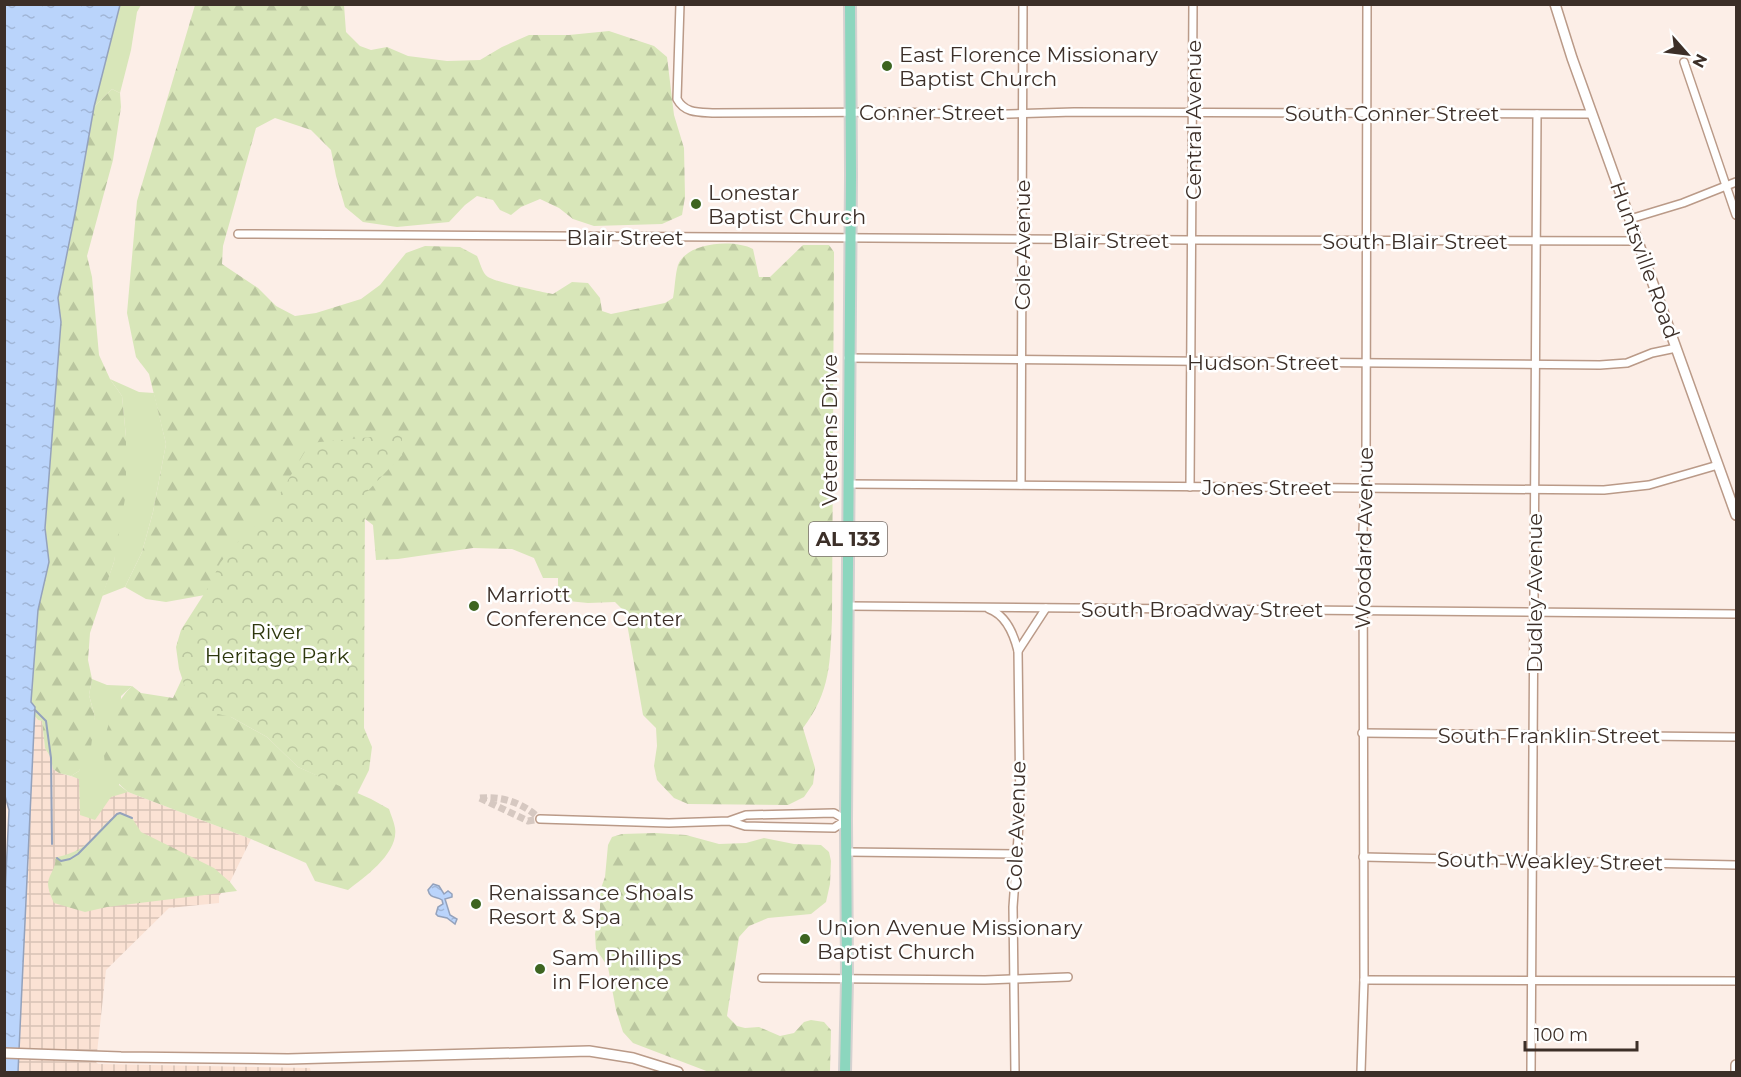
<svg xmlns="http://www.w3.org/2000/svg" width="1741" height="1077" viewBox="0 0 1741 1077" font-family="Montserrat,sans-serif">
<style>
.industrial{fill:url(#industrial-grid)}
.grass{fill:#d8e6b9}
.forest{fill:url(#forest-firs)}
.park{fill:url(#park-crowns)}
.water{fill:url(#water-ripples);stroke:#94a2bc;stroke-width:1.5}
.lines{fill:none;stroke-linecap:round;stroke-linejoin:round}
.stream{stroke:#94a2bc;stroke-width:2}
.street-tunnel{stroke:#d6c8c1;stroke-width:7;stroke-dasharray:7 3.5;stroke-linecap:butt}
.street-casing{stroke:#ba9a88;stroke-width:10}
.secondary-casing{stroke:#ba9a88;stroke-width:12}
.primary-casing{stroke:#d4d1d0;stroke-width:14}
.street{stroke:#fff;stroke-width:7}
.secondary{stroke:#fff;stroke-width:9}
.primary{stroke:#8cd6be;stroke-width:10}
.poi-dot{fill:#3d6521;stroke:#fff;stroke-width:2}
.labels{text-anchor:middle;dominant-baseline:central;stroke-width:5;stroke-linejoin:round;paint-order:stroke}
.shield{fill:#fff;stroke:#766d68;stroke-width:1.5}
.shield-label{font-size:20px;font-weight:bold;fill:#3c2f28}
.poi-label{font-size:21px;fill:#3c2f28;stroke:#fff;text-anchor:start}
.street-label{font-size:21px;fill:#3c2f28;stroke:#fff}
.park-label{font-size:21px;fill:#2e380e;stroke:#fff}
</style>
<defs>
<pattern id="industrial-grid" width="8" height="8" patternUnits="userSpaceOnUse" patternTransform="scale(1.5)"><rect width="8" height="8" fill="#fbe2d4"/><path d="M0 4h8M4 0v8" fill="none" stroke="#d8c2b6"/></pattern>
<pattern id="forest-firs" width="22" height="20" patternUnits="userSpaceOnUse" patternTransform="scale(1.5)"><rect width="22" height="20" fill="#d8e6b9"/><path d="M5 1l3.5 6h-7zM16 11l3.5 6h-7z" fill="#bac69f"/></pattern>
<pattern id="park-crowns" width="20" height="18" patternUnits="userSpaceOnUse" patternTransform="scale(1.5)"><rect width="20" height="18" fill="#d8e6b9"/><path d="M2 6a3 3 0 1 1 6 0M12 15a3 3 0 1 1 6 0" fill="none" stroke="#bac69f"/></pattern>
<pattern id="water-ripples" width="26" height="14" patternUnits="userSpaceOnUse" patternTransform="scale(1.5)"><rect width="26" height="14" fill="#bad4fb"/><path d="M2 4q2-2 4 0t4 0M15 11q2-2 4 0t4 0" fill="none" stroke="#a1b6d7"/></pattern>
</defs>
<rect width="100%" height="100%" fill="#fceee7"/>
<polygon class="industrial" points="34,715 38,720 42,721 45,748 51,758 53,769 59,773 128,792 251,839 231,880 219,896 219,903 169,908 106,970 96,1062 98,1064 310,1068 311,1072 18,1072"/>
<g class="grass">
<polygon points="120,5 141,5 137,12 131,50 120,93 112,89 94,107"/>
<polygon points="110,379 139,392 154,393 166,444 153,512 142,552 125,587 102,596 114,562 126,437 122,396"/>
<polygon points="92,679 107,685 132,686 121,696 119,785 128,792 111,797 95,820 80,815 79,779 71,776 79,771 95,717 89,695"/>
</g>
<g class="forest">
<path d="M195,5h149l2,27 14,14 11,4 16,-3 21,9 39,5 33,-1 22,-13 27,-12h40l40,-4 45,15 13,11 7,58 10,33 1,49 -3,18 -20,9 -68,2 -21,-7 -14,-11 -19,-9 -19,8 -10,8 -11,-5 -7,-10 -16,-4 -12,9 -16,17 -52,5 -34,-5 -18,-15 -9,-31 -5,-26 -20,-20 -36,-12 -19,10 -33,118 -1,18 36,24 18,18 19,10 21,-3 45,-14 19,-14 26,-32 19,-7 35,1 17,9c3,6 5,17 11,21 8,5 53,15 65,17l19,-12 16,1 12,15 2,13 9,3 54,-11 8,-5c2,-10 2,-23 5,-33 9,-23 56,-26 75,-16l6,28h11l33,-32h26l5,7 -2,367c-2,43 -1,72 -29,109l12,40 -2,16 -9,13 -16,8 -100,-1 -14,-6 -17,-18 -3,-14 3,-20 -1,-18 -13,-13 -18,-103 -10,-10 -27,1 -30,-3v-22h-15l-9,-20 -22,-9 -39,-1 -75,11 -22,1 -3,-35 -20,-15 -137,83 -50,9 -20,-3 -21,-12 17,-35 11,-40 13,-68 -17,-70 -13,-17 -9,-44 10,-112z"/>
<polygon points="112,89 120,93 121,107 113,160 87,256 92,277 99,355 110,379 122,396 126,437 126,493 114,562 90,633 88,660 92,679 89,695 95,717 91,747 79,771 71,776 59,773 53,769 51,758 45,748 42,721 38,720 34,715 35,708 31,702 38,610 49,562 45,528 61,322 58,298 76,209 94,107"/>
<path d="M187,668l44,49 36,20 31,30 73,32 18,10c2,6 5,13 6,19 4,25 -30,49 -47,62l-33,-9 -9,-18 -55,-24 -123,-47c-8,-7 -18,-16 -22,-26 -8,-25 8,-63 26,-80l9,7 32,5z"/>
<path d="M120,813l12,5 9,14 73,36 16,14 7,9 -130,16 -22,5 -31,-9c-3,-7 -6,-13 -6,-20 1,-9 9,-16 7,-25 10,-3 22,-6 30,-13 12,-10 21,-26 35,-32z"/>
<polygon points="655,833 686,835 719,844 746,843 764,838 794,844 821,845 829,852 831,861 830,884 826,902 811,914 768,918 749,926 739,937 727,1016 737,1026 745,1028 759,1027 780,1036 794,1033 804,1022 811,1020 824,1022 831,1030 830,1072 709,1072 633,1043 623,1032 616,1010 608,967 596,949 595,934 600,908 600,891 605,877 608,845 612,837 622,834"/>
</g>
<polygon class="park" points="402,434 402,455 365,494 364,728 372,747 369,770 357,794 298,767 267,737 231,717 192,708 179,669 176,647 181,630 211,583 220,563 232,548 269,512 310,443"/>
<g class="water">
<polygon points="5,5 120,5 94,107 76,209 58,298 61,322 45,528 49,562 38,610 31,702 35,707 18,1072 5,1072 4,915 9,810 5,796"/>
<path d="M433,884l6,2 5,8 4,-3 4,3v3l-7,2 5,16 7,4 -2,5 -8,-6 -9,-2 -2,-2 2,-7 5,-3 -1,-4c-6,-4 -12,-1 -14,-10z"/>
</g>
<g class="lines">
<g class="stream">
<polyline points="35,710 46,721 51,758 52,844"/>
<polyline points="57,858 61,861 70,859 78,854 117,814 120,813 132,818"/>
</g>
<g class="street-tunnel">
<path d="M480,798c23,-2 43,5 60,21"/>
<polyline points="480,798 528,821 540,819"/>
</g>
<defs>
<g id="street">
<path d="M680,4l-3,95c8,15 23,13 38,14l187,-1 73,3 99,-3 518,2"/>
<polyline points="1684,62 1736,215"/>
<polyline points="1630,219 1683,203 1736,182"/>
<polyline points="238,234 1191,240 1638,241"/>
<polyline points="848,358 1600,365 1627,363 1652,353 1676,348"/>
<polyline points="848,484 1604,490 1649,485 1718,465"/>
<polyline points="1021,485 1023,4"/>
<polyline points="1190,487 1193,4"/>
<polyline points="848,606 1736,614"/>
<path d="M989,609c17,6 25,26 29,42"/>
<polyline points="1362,733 1736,737"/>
<polyline points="540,819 669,823 729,821 746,815 834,813 846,820 834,828 745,826 729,821"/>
<polyline points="847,852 1017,854"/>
<polyline points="1363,857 1736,865"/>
<polyline points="762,978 985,980 1068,977"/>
<polyline points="1364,980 1736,981"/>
<polyline points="1015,1072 1013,907 1020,810 1018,651 1046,608"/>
<polyline points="1361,1072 1364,980 1363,531 1366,459 1367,4"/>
<polyline points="1531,1072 1537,114"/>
</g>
<g id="secondary">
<polyline points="1555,4 1572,58 1736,515"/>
<polyline points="4,1053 121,1057 288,1059 589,1051 633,1058 678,1072"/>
<polyline points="1736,1072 1736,1065"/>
</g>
<polyline id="primary" points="845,1072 847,979 846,820 851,175 850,4"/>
</defs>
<use href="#street" class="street-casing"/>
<use href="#secondary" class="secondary-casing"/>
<use href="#primary" class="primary-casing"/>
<use href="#street" class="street"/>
<use href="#secondary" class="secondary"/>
<use href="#primary" class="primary"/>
</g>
<g class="poi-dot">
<circle cx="887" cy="66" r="6"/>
<circle cx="696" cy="204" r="6"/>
<circle cx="474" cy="606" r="6"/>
<circle cx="476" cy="904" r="6"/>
<circle cx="805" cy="939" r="6"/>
<circle cx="540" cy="969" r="6"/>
</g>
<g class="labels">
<rect class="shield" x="809" y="522" width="78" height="34" rx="4.5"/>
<g class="shield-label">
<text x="848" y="539">AL 133</text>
</g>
<g class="poi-label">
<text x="899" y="54">East Florence Missionary<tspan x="899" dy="24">Baptist Church</tspan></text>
<text x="708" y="192">Lonestar<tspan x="708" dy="24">Baptist Church</tspan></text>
<text x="486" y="594">Marriott<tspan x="486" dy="24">Conference Center</tspan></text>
<text x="488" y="892">Renaissance Shoals<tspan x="488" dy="24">Resort &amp; Spa</tspan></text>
<text x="817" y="927">Union Avenue Missionary<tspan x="817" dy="24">Baptist Church</tspan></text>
<text x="552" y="957">Sam Phillips<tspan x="552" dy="24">in Florence</tspan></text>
</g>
<g class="street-label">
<text x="932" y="112">Conner Street</text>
<text x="1392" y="113">South Conner Street</text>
<text transform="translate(1193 120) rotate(-90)">Central Avenue</text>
<text x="625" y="237">Blair Street</text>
<text x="1111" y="240">Blair Street</text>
<text x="1415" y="241">South Blair Street</text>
<text transform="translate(1022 245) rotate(-90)">Cole Avenue</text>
<text transform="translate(1645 260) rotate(70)">Huntsville Road</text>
<text x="1263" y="362">Hudson Street</text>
<text transform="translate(829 430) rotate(-90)">Veterans Drive</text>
<text x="1267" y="487">Jones Street</text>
<text transform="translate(1364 538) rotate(-89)">Woodard Avenue</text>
<text transform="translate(1534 593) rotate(-90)">Dudley Avenue</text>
<text x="1202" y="609">South Broadway Street</text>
<text x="1549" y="735">South Franklin Street</text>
<text transform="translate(1016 826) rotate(-88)">Cole Avenue</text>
<text transform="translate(1550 861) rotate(1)">South Weakley Street</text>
</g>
<g class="park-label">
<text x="277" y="631">River<tspan x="277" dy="24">Heritage Park</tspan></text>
</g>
</g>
<rect width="1741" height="1077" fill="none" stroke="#3c2f28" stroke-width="12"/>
<g transform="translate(1687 54) rotate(118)" stroke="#ffffff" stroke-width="4.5" paint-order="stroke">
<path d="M0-4.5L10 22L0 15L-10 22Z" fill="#3c2f28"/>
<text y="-9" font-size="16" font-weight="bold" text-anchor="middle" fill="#3c2f28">N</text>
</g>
<path d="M1525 1041v9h112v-9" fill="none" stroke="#3c2f28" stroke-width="3"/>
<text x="1534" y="1041" font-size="18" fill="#3c2f28" stroke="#ffffff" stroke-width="4.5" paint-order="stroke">100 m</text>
</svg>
